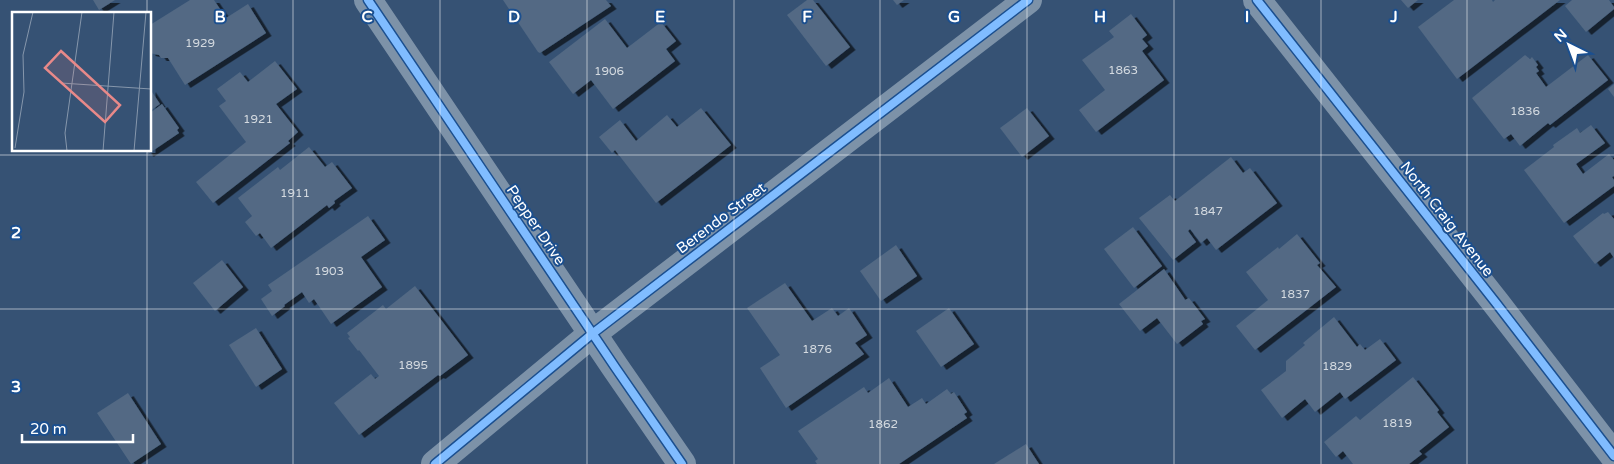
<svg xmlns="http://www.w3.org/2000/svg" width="1614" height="464" viewBox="0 0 1614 464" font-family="'Varela Round',sans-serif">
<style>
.building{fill:#526984;filter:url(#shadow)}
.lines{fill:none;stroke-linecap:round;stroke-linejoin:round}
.minor{stroke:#7d92a8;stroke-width:28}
.cycleway-casing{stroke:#1b4f8f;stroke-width:11}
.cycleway{stroke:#80bcff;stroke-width:8}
.grid{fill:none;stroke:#fff;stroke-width:1;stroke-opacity:0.55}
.labels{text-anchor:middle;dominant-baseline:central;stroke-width:4;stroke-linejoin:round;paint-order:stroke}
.number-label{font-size:12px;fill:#d4dae0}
.street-label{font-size:15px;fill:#fff;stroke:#1b4f8f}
.inset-road{fill:none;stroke:#8697ac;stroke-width:1}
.view{fill:#e88989;fill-opacity:0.15;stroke:#e88989;stroke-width:2.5}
.inset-edge{fill:none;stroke:#fff;stroke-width:2.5}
.grid-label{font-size:16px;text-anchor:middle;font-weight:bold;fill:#fff;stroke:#1b4f8f;stroke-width:4;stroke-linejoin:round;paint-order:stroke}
</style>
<defs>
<filter id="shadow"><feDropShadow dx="5.5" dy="3" stdDeviation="0" flood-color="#0009"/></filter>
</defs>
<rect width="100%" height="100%" fill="#365274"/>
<g class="building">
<polygon points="93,0 115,0 99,10"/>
<polygon points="190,0 214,0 226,18 248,4 266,33 185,85 168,58 161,58 159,55 150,53 150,25"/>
<polygon points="503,0 606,0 611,6 540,53 538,52"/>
<polygon points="807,0 813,0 850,47 826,66 787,15"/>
<polygon points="893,0 904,0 897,5"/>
<polygon points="1401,0 1418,0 1408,8"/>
<polygon points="1454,0 1492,0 1493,2 1495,0 1560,0 1457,79 1418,27"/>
<polygon points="1572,0 1609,0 1614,7 1614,9 1586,32 1565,6"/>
<polygon points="1131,14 1147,35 1142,39 1148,46 1142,51 1164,80 1096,132 1079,110 1105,90 1082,60 1114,37 1109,31"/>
<polygon points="605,19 627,48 661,22 676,41 666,49 675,61 613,109 591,80 573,94 549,62"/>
<polygon points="1525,55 1530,59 1532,57 1538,65 1536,67 1539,71 1536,73 1546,87 1588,55 1608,80 1550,125 1548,123 1520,146 1511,134 1504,139 1472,98"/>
<polygon points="275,61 297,89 276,104 298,132 288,141 290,143 213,203 196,182 246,142 219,106 226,101 217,89 240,72 248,82"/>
<polygon points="1614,84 1614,97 1608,89"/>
<polygon points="150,89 160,104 150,111"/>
<polygon points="162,104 179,128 177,130 179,133 148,154 146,150 150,150 150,113"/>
<polygon points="701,108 731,145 656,203 615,150 612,153 599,137 620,120 636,141 667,115 677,127"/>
<polygon points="1027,108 1049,136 1022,157 1000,128"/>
<polygon points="1591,125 1605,143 1576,164 1583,174 1609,154 1614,160 1614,176 1612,177 1614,180 1614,186 1564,223 1524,170 1554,147 1553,145 1577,128 1580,133"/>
<polygon points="309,147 325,167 332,162 352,188 334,201 335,203 329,208 327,205 271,248 260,233 256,236 245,222 252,216 238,198 278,167 280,170"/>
<polygon points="1231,157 1243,173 1250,168 1277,203 1216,250 1207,238 1201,243 1190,229 1188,231 1196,242 1173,260 1139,218 1170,195 1175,201"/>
<polygon points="1608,212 1614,219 1614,258 1610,252 1595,264 1573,236 1603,213 1604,214"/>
<polygon points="368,216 385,240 361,257 382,287 331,324 314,299 309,303 302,292 284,305 285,306 272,316 261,299 272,291 268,285"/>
<polygon points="1133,227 1162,266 1134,288 1104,249"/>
<polygon points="1297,234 1320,263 1317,265 1336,287 1255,350 1236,326 1268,300 1246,272 1278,247 1279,249"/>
<polygon points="896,245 917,276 881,301 860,271"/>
<polygon points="222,260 243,287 215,311 193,283"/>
<polygon points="1164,269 1184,298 1185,300 1189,298 1205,319 1201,321 1203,324 1177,344 1157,318 1140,331 1119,304"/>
<polygon points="785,283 812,321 832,308 838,316 849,308 867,335 855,343 864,354 786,408 760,368 780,355 747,308"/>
<polygon points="415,286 468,355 440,376 438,375 359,435 334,403 371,374 375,379 379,376 359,350 358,351 348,338 350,337 347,333 383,305 386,309"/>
<polygon points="949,308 974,344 941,367 916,331"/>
<polygon points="1334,317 1357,347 1360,344 1365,350 1380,339 1396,360 1345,399 1340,392 1315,412 1305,399 1282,418 1261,390 1286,371 1286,361 1305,345 1303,343"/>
<polygon points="256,328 282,369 256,387 229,345"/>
<polygon points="1413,377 1439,410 1437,412 1449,427 1419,451 1422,454 1409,464 1353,464 1343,451 1336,457 1324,442 1356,416 1360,420"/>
<polygon points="889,378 908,407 922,398 926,404 947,389 951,394 954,392 967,412 964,414 967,418 899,464 817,464 815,461 818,459 798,431 864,387 868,393"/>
<polygon points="128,393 161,444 131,464 97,413"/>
<polygon points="1026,444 1039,464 994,464"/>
</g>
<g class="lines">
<g class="minor">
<polyline points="368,0 615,367 682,464"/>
<polyline points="1257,0 1496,303 1614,456"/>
<polyline points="435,464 592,334 1028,0"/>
</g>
<defs>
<g id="cycleway">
<polyline points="368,0 615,367 682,464"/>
<polyline points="1257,0 1496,303 1614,456"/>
<polyline points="435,464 592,334 1028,0"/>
</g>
</defs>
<use href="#cycleway" class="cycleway-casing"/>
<use href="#cycleway" class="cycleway"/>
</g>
<path class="grid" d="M147,0v14M293,0v464M440,0v464M587,0v464M734,0v464M880,0v464M1027,0v464M1174,0v464M1321,0v464M1467,0v464M147,150v314M0,155h1614M0,309h1614"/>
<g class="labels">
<g class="number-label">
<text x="200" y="43">1929</text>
<text x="1123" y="70">1863</text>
<text x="609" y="71">1906</text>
<text x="1525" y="111">1836</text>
<text x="258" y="119">1921</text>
<text x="295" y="193">1911</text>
<text x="1208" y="211">1847</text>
<text x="329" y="271">1903</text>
<text x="1295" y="294">1837</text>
<text x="817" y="349">1876</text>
<text x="413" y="365">1895</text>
<text x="1337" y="366">1829</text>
<text x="1397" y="423">1819</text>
<text x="883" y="424">1862</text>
</g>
<g class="street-label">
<text transform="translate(721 218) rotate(-37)">Berendo Street</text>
<text transform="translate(1447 219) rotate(52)">North Craig Avenue</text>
<text transform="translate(536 225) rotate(56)">Pepper Drive</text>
</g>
</g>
<g transform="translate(12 12)">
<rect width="139" height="139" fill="#365274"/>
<path class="inset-road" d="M49,71l90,6M3,136l9,-56 -1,-37 10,-43M55,139l-2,-18 17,-121M91,139l11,-139M122,139l12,-139"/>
<path class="view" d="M49,39l59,54 -15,17 -60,-54z"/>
<rect width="139" height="139" class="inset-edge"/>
</g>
<g class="grid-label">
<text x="220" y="22">B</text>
<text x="367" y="22">C</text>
<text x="514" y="22">D</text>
<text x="660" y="22">E</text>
<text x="807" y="22">F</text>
<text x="954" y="22">G</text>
<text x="1100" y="22">H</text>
<text x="1247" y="22">I</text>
<text x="1394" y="22">J</text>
<text x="16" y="238">2</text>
<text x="16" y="392">3</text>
</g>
<g transform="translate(1569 45) rotate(318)" stroke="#1b4f8f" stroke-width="4" paint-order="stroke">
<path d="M0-4L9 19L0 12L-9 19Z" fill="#ffffff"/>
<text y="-8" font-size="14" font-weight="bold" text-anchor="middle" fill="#ffffff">N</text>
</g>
<path d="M22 434v8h111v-8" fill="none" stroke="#ffffff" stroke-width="2.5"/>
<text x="30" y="434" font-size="15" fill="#ffffff" stroke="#1b4f8f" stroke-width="4" paint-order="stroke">20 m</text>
</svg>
